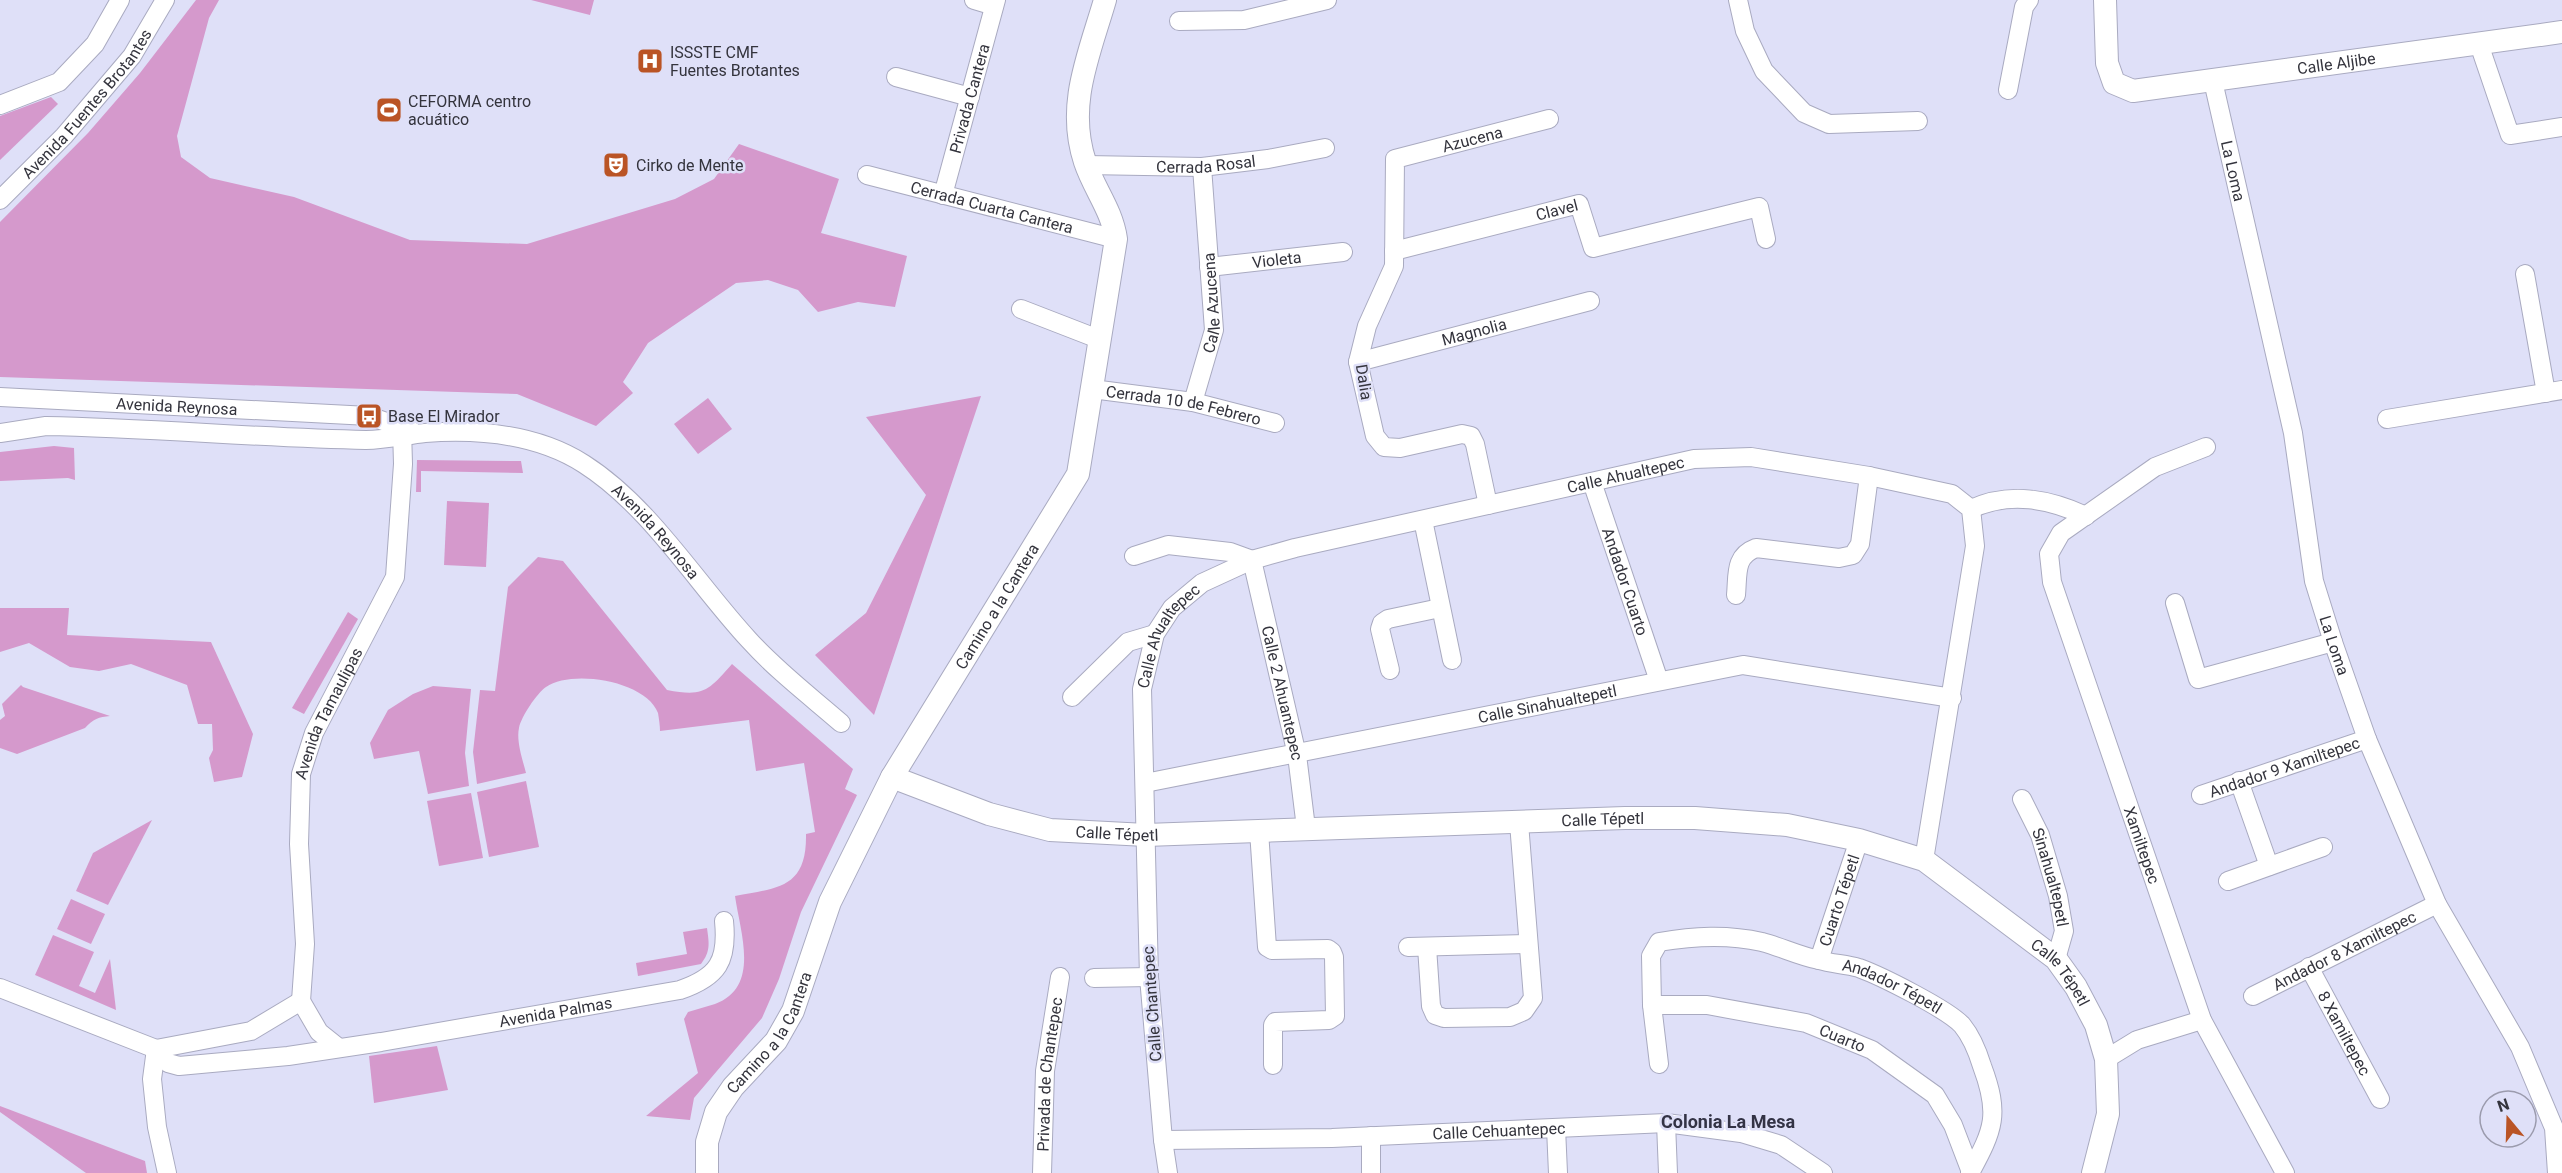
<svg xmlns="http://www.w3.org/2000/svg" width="2562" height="1173" viewBox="0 0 2562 1173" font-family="Roboto,sans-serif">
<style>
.green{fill:#d599cc}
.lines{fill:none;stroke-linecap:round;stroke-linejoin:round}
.minor-casing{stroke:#a9aac0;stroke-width:20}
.tertiary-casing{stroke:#a9aac0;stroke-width:24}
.minor{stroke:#fff;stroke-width:18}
.tertiary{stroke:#fff;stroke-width:22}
.labels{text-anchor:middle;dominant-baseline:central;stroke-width:5;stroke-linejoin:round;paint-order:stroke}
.poi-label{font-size:16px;fill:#34343d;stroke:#dfe0f8;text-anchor:start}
.street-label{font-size:16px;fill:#34343d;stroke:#dfe0f8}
.neighbourhood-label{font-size:18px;font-weight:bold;fill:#333345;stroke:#dfe0f8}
</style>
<rect width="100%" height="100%" fill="#dfe0f8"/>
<g class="green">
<polygon points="196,0 219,0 209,18 177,136 181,157 210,178 294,197 410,240 527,244 675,199 714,179 739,144 839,179 821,233 907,256 895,307 858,302 818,312 798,290 768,280 736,283 648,343 623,382 633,393 596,426 517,394 0,377 0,222 88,133 140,73"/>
<polygon points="531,0 594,0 590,15"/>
<polygon points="51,97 58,104 0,160 0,116"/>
<polygon points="981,396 874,715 815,655 866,613 926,495 866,417"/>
<polygon points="708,398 732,429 698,454 674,424"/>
<polygon points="54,446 74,448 75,480 68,478 0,481 0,452"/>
<polygon points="417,460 521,461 523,473 421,471 421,492 416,492"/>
<polygon points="447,501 489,503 486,567 444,565"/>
<path d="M538,557l25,4 104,129c37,7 41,1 65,-26l121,105 -8,20 12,6 -56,117 -22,67 -17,39 -68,80 -4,22 -44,-4 52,-43 -14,-54 4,-7c9,-3 18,-5 27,-8 46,-17 25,-72 20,-108 43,-8 72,-8 71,-62l9,-2 -11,-69 -48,8 -7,-51 -89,11c0,-5 -1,-12 -2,-18 -12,-32 -86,-44 -112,-26 -9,6 -25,30 -27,41 -3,13 4,33 7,45l-49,11 -4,-32 7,-62 15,1 13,-104z"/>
<polygon points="0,608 69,608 67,635 211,642 253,734 242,777 214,782 209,758 213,750 212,724 198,724 187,685 131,664 99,671 70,667 29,643 0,652"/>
<polygon points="348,612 358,619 304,714 292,708"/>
<path d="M21,685l2,2 87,29c-11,1 -17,3 -25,12l-68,26 -17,-6v-28l5,-4 -3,-12z"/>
<polygon points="433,686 471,689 465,753 469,786 428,794 419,751 374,759 370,743 388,710 413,694"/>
<polygon points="526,781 539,847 489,857 477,792"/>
<polygon points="471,793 483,858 439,866 427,801"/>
<polygon points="152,820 108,905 76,891 93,853"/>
<polygon points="71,899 105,914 91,944 57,929"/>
<path d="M707,928c2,15 4,23 -6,36l-63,12 -2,-13 51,-9 -4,-22z"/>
<polygon points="53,935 94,952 79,986 95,993 110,959 116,1010 35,975"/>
<polygon points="437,1046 448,1090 374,1103 369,1056"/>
<polygon points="0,1106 145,1161 147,1173 86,1173 0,1112"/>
</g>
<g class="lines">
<defs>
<g id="minor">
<polyline points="974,0 994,6"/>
<polyline points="1738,0 1745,31 1764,71 1804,113 1829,124 1918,121"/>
<polyline points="1179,21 1244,20 1327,0"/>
<polyline points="2479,44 2510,135 2562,127"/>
<polyline points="896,77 970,97"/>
<path id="s1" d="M2213,81l80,352 21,148 19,61 34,97 70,165 83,143 34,81 3,45"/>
<polyline points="2008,90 2024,7 2029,0"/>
<polyline points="0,105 59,82 95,44 120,0"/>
<path id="s2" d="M1086,165l116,2 66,-8 57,-11"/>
<path id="s3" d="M867,175l249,64"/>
<path id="s4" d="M943,195l53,-195"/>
<path id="s5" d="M0,200l64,-64 68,-80 33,-56"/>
<path id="s6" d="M1394,251l185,-47 14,44 166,-41 7,32"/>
<path id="s7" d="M1209,267l134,-15"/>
<polyline points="2525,274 2546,393"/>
<polyline points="1021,309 1101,340"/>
<path id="s8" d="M1358,362l232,-61"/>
<path id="s9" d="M1092,389l101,13 82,21"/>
<path id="s10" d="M0,397l369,19 43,15"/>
<path id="s11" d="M1193,402l21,-72 -12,-163"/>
<polyline points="2387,419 2562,390"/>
<path id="s12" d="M0,433l46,-7c107,2 213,12 320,14 20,0 40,-5 59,-7 54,-4 112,1 159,31 66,42 113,120 165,176 28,31 61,56 92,83"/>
<path id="s13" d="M2206,447l-51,20 -94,66 -12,21 3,28 150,438 83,153"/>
<path id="s14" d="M1592,482l67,199"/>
<path id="s15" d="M1488,505l-13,-61 -4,-8 -9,-2 -62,14 -16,-1 -9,-11 -17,-74 9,-36 27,-60 1,-107 154,-40"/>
<path d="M1971,509c39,-18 78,-10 115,7"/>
<polyline points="1423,520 1452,660"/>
<path id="s16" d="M1134,556l34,-11 62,7 22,8 45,195 9,73"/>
<path d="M1736,595c2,-20 -2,-39 20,-47l83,10 14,-3 7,-11 9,-68"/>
<polyline points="2175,603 2198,679 2333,642"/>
<polyline points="1390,670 1380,629 1382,623 1388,619 1440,608"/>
<polyline points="1072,697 1128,642 1155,634"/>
<polyline points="2239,781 2269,866"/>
<path id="s17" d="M1145,783l598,-118 209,33"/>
<path id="s18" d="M2201,795l166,-56"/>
<path id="s19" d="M2022,799l18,36 18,61 6,35 -8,28"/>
<polyline points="1259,831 1267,947 1272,950 1328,949 1332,952 1334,957 1335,1016 1329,1020 1275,1022 1273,1025 1273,1065"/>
<polyline points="2228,881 2323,847"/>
<polyline points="1408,947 1528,944"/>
<polyline points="1427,947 1431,1006 1435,1015 1444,1018 1510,1017 1524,1011 1533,998 1519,823"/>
<path id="s20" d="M1819,960l40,-120"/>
<path id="s21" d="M2309,967l71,132"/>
<polyline points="1094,978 1149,977"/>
<path id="s22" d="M0,988l156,61 12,14 11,3 109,-10 93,-14 299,-52c38,-13 48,-29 44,-69"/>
<path id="s23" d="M2253,996l184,-92"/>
<path id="s24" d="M301,1001l4,-57 -6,-100 2,-70 13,-41 81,-156 8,-113 -1,-35"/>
<polyline points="301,1001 319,1032 339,1048"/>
<path id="s25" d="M1652,1005h55l99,18 66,27 63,45 18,30 18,47"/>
<polyline points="2106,1059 2137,1040 2202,1020"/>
<path id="s26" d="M1659,1064l-7,-59 -1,-49 8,-14c35,-6 68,-8 103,0 19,5 37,14 57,18 13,4 27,4 40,8 22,8 88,41 103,57 9,11 16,28 20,41 18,48 12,63 -12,107"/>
<polyline points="1666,1123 1668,1173"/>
<polyline points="1556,1128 1558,1173"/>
<polyline points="1371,1136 1371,1173"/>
<path id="s27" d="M1163,1140l169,-2 334,-15 75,10 40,12 42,28"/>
<polyline points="167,1173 157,1127 152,1079 156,1049 251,1031 301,1001"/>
<path id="s28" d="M1042,1173l3,-102 15,-94"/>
<path id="s29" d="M1168,1173l-5,-33 -14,-163 -7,-288 13,-55 17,-26 30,-25 50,-23 43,-12 399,-89 57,-2 118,19 83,18 19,15 4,37 -51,314"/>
</g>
<g id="tertiary">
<path id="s30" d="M2105,0l2,63 7,20 19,8 429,-59"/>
<path id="s31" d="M892,777l97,37 61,16 96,5 479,-17h70l92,7 72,15 65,20 132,99 20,28 20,38 10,34 2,55 -15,59"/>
<path id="s32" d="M707,1173v-31l9,-30 17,-25 43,-46 17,-30 37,-109 62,-125 186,-303 38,-235c-4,-29 -22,-50 -31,-77 -19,-57 4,-107 20,-162"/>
</g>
</defs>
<use href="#minor" class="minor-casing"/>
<use href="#tertiary" class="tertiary-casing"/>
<use href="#minor" class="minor"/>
<use href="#tertiary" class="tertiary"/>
</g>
<defs>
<symbol id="hospital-square" viewBox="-11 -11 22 22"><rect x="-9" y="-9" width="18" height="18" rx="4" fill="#ba5425" stroke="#dfe0f8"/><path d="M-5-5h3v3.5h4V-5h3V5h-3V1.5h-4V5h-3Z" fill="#fff"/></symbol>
<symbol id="stadium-square" viewBox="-11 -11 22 22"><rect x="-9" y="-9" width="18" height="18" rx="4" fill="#ba5425" stroke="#dfe0f8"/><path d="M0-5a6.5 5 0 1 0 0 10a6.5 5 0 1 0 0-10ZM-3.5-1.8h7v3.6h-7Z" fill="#fff"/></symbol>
<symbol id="theatre-square" viewBox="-11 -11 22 22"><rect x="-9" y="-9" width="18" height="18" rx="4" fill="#ba5425" stroke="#dfe0f8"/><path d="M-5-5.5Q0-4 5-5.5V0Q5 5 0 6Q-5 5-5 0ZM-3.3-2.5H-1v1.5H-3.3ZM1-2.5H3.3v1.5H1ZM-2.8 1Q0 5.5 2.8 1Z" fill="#fff"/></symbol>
<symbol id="bus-square" viewBox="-11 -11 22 22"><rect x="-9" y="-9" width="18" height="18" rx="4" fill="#ba5425" stroke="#dfe0f8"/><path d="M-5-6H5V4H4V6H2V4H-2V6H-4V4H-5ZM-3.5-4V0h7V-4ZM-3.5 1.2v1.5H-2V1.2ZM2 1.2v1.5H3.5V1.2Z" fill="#fff"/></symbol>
</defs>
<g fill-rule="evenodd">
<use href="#hospital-square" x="635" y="46" width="30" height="30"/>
<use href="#stadium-square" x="374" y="95" width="30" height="30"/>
<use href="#theatre-square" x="601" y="150" width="30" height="30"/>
<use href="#bus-square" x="354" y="401" width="30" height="30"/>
</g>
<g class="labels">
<g class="poi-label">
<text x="670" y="52">ISSSTE CMF<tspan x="670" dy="18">Fuentes Brotantes</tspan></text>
<text x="408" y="101">CEFORMA centro<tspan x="408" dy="18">acuático</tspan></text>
<text x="636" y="165">Cirko de Mente</text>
<text x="388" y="416">Base El Mirador</text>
</g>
<g class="street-label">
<text stroke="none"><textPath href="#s30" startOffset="310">Calle Aljibe</textPath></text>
<text stroke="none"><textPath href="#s4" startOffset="100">Privada Cantera</textPath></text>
<text stroke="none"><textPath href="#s5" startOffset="130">Avenida Fuentes Brotantes</textPath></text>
<text stroke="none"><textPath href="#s15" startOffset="540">Azucena</textPath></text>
<text stroke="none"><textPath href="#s2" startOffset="120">Cerrada Rosal</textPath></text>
<text stroke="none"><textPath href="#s1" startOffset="92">La Loma</textPath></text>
<text stroke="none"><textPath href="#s3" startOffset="129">Cerrada Cuarta Cantera</textPath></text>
<text stroke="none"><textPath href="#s6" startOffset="168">Clavel</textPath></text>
<text stroke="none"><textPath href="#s7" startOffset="68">Violeta</textPath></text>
<text stroke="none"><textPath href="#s11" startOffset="102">Calle Azucena</textPath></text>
<text stroke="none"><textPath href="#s8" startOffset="120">Magnolia</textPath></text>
<text transform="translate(1364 382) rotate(81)">Dalia</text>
<text stroke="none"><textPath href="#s10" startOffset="177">Avenida Reynosa</textPath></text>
<text stroke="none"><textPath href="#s9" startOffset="93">Cerrada 10 de Febrero</textPath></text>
<text stroke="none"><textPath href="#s29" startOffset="1050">Calle Ahualtepec</textPath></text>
<text stroke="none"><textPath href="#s12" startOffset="690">Avenida Reynosa</textPath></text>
<text stroke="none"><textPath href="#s14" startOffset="105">Andador Cuarto</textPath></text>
<text stroke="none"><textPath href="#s32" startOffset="645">Camino a la Cantera</textPath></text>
<text stroke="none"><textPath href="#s29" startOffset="546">Calle Ahualtepec</textPath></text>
<text stroke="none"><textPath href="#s1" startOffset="578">La Loma</textPath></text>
<text stroke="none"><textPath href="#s16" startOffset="258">Calle 2 Ahuantepec</textPath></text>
<text stroke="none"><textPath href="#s17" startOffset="410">Calle Sinahualtepetl</textPath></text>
<text stroke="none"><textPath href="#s24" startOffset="294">Avenida Tamaulipas</textPath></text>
<text stroke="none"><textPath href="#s18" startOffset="88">Andador 9 Xamiltepec</textPath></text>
<text stroke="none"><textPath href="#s31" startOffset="720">Calle Tépetl</textPath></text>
<text stroke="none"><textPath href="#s31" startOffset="234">Calle Tépetl</textPath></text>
<text stroke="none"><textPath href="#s13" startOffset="500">Xamiltepec</textPath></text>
<text stroke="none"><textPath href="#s19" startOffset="84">Sinahualtepetl</textPath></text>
<text stroke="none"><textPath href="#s20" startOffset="63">Cuarto Tépetl</textPath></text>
<text stroke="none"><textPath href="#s23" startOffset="102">Andador 8 Xamiltepec</textPath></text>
<text stroke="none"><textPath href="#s31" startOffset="1224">Calle Tépetl</textPath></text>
<text stroke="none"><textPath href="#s26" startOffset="366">Andador Tépetl</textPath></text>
<text transform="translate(1152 1004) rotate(-94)">Calle Chantepec</text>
<text stroke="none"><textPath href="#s22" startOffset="578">Avenida Palmas</textPath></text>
<text stroke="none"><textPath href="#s32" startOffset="159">Camino a la Cantera</textPath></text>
<text stroke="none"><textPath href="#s21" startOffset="75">8 Xamiltepec</textPath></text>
<text stroke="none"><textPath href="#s25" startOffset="195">Cuarto</textPath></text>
<text stroke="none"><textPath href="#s28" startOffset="99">Privada de Chantepec</textPath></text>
<text stroke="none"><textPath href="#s27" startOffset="336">Calle Cehuantepec</textPath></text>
</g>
<g class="neighbourhood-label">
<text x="1728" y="1121">Colonia La Mesa</text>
</g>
</g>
<g transform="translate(2508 1119) rotate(341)"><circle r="28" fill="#dfe0f8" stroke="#9b9bad" stroke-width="1.5"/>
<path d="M0-4.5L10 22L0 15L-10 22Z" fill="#ba5425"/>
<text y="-9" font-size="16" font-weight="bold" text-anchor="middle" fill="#34343d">N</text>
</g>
</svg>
